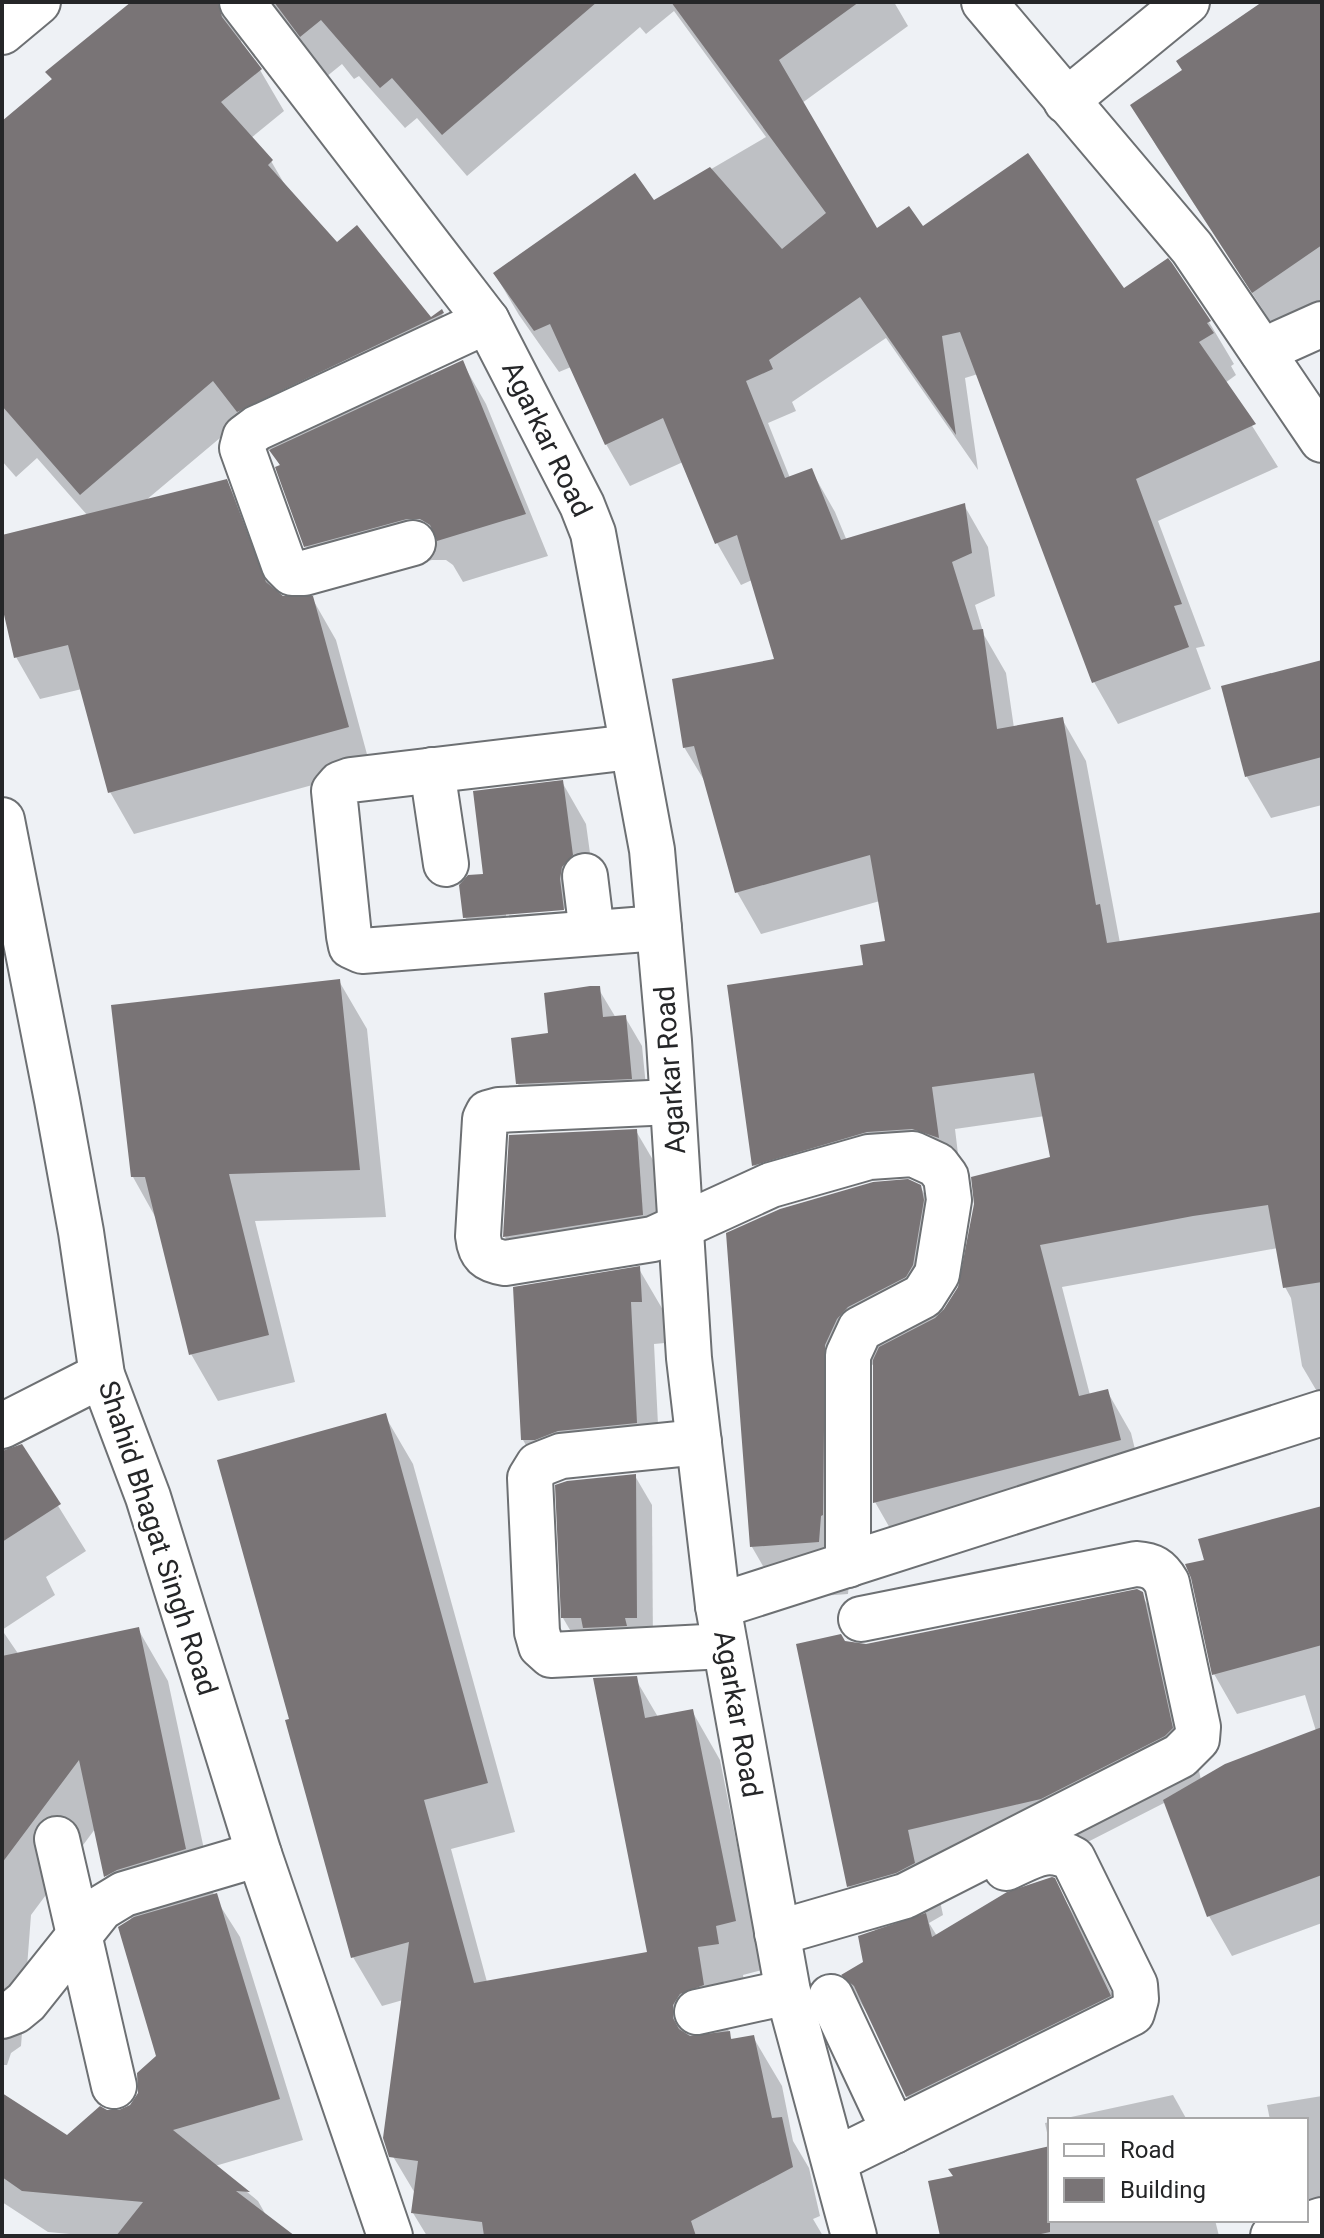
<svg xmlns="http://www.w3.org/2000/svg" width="1324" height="2238" viewBox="0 0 1324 2238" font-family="Roboto,sans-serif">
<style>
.shadow{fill:#0003;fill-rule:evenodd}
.building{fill:#797476}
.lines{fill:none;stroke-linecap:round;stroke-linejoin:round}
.minor-casing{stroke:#6d7073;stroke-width:48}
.minor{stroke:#fff;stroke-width:44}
.labels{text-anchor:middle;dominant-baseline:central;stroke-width:8;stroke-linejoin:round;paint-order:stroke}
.street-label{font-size:28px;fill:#252628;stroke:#fff}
</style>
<rect width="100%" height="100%" fill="#eef1f5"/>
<g class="shadow">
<polygon points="134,2 894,2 908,26 802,103 877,231 922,229 1123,291 1170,264 1209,322 1234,364 1231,366 1236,375 1225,383 1278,467 1158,521 1205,646 1196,648 1211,689 1118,724 1094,682 978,374 965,378 978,470 886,338 792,402 796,411 768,423 790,478 811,470 835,512 847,541 964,505 988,547 995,596 975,605 984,635 1006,673 1014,728 1062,719 1086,761 1120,943 1322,914 1322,1400 1302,1366 1291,1298 1285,1287 1278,1248 1062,1287 1090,1395 1107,1391 1131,1433 1143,1482 899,1544 875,1502 875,1362 867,1371 848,1594 782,1599 752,1547 728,1234 921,1188 951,1241 953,1253 942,1316 1053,1159 1045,1116 955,1129 961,1179 892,1173 778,1207 754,1165 729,987 866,966 887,943 880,901 761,934 737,892 707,785 684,747 777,661 752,580 741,585 717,543 683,462 630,486 606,444 571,367 559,372 519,315 495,274 653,203 766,137 674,11 646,34 640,27 467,176 417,118 405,128 359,76 354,79 342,64 326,77 242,34 241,45 260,70 284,111 251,138 271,161 288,190 336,245 430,319 441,312 466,356 430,373 432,376 462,362 486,404 548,556 463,582 453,565 446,560 432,560 330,588 306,546 281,467 271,449 263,452 239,422 145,501 226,481 250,523 277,594 282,598 312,598 336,640 371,769 134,834 110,792 82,689 40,699 16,657 2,597 2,537 88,516 37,458 16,477 2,461 2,130 53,81 48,73"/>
<polygon points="1265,2 1322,2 1322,303 1278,333 1157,147 1133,105 1184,71"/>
<polygon points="1322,662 1322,805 1271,818 1247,777 1224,688"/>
<path d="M562,782l24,42 10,73 -11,12 -2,13 4,30 -98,7 -24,-42 -4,-31 8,-9 16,-2 -10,-82zM574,908v4l-68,5v-4z"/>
<polygon points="339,981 367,1029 386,1217 255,1221 295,1382 218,1401 191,1354 157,1220 133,1177"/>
<polygon points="598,988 616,1018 625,1017 642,1046 648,1107 535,1113 518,1084 550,1035"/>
<polygon points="636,1131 660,1172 666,1257 529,1278 505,1237"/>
<polygon points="639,1269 663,1310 665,1343 654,1344 660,1465 583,1472 559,1481 547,1481 523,1440"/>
<polygon points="385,1416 413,1464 515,1832 451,1849 487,1982 650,1953 635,1678 658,1717 692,1711 720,1760 762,1970 743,1975 746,1992 725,1996 729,2035 733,2041 753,2037 782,2086 793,2141 809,2168 820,2216 813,2219 823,2236 427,2236 413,2213 416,2195 388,2148 403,2000 382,2006 353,1957 291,1721"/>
<polygon points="26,1454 86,1551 46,1577 55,1595 2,1630 30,1671 138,1629 168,1681 214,1896 240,1937 303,2140 215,2166 258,2201 267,2217 292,2236 91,2236 48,2232 2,2202 2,2095 68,2137 107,2112 119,2112 132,2106 158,2056 132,1921 106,1876 95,1829 31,1915 21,2046 11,2053 7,2065 2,2065 2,1469"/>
<polygon points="635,1476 652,1505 653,1646 580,1647 563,1618"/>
<polygon points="1322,1509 1322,1923 1232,1956 1209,1916 1166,1802 1072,1850 936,1882 943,1915 929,1923 937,1936 1053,1880 1078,1922 1133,2038 931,2138 907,2096 872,2021 844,1976 865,1963 876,1932 849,1886 844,1643 866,1646 1140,1592 1171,1644 1201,1780 1316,1731 1305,1695 1237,1714 1214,1674 1206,1561"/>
<polygon points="1173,2095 1187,2120 1057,2120"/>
<polygon points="1322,2096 1322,2225 1306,2220 1306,2120 1270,2120 1267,2105"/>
<polygon points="1050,2122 1050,2147 1045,2123"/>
<polygon points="1050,2148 1050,2220 1215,2220 1219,2236 942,2236"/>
</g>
<g class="building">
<polygon points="131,2 218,2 222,17 262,69 221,102 273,160 268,165 337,242 357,225 431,317 442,309 444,313 237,412 213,381 80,495 2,406 2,121 52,79 45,72"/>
<polygon points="274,2 597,2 442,135 392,78 380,88 321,20 300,37"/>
<polygon points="671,2 859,2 779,60 877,228 909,206 923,226 1028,153 1124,288 1168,258 1172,263 1211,321 1207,323 1214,333 1199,342 1256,424 1136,479 1182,604 1174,606 1189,647 1092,683 960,332 942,336 956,435 860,297 769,360 773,369 746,381 785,478 812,468 841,540 965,503 972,553 952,562 973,630 983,629 997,729 1063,717 1096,905 1100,904 1107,943 1322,912 1322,1282 1283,1288 1268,1205 1193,1216 1040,1245 1079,1396 1108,1389 1121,1440 873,1503 873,1360 879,1347 935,1318 944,1309 958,1287 974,1204 971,1177 1050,1157 1034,1073 932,1087 939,1138 912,1129 867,1132 752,1166 727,985 863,965 860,945 885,941 870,855 735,893 694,746 683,748 672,679 774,659 737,535 715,544 663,418 605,445 550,324 534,331 493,273 635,173 654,200 710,167 782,249 826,213"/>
<polygon points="1262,2 1322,2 1322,245 1252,293 1130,105 1182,70 1176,61"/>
<polygon points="463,360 526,514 437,541 430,525 420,519 407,519 304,547 275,467 280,465 269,450"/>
<polygon points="227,479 266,582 283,596 313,596 349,727 108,793 68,645 14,658 2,606 2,535"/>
<polygon points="1322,660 1322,757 1245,777 1221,686"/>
<polygon points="563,780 573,855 562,867 560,879 564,910 463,918 459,885 468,875 483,874 473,791"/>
<polygon points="340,979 360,1170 229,1174 269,1335 189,1355 145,1177 131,1177 111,1005"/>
<polygon points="590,986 600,986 603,1017 626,1015 632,1079 516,1084 511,1038 548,1033 544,993"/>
<polygon points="637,1129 643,1215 503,1237 509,1135"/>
<polygon points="908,1179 921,1185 924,1200 913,1265 906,1277 848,1307 837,1319 825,1345 823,1515 821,1516 819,1542 750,1547 726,1233 780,1209 873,1182"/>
<polygon points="640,1266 642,1302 631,1302 637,1423 558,1431 535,1440 521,1440 513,1287"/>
<polygon points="386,1413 488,1783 424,1800 474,1983 647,1952 593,1678 637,1676 645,1718 693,1709 736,1921 716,1926 719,1944 698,1947 704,1985 680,1994 673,2005 673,2018 679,2029 690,2036 730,2031 731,2039 754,2035 772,2118 782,2117 793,2167 691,2221 696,2236 484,2236 482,2222 411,2213 418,2161 389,2157 383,2138 409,1942 351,1958 285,1720 289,1719 217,1460"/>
<polygon points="22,1444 61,1504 2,1542 2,1451"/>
<polygon points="636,1474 637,1618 625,1618 627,1626 583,1628 581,1618 561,1618 555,1485 567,1481"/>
<polygon points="1322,1506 1322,1645 1212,1675 1191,1578 1185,1564 1204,1560 1198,1539"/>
<polygon points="1137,1589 1143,1592 1173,1728 1165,1736 1041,1799 908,1830 915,1863 896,1873 847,1887 796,1644 841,1634 845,1641 866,1644"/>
<polygon points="139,1627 186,1849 117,1870 104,1877 79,1760 2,1863 2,1656"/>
<polygon points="1322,1727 1322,1875 1207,1917 1163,1800 1225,1764"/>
<polygon points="1052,1877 1055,1878 1111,1996 906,2097 854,1986 841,1975 863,1962 858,1936 926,1913 932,1937 1007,1892"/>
<polygon points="217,1893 280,2099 173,2130 250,2192 236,2191 295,2236 116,2236 143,2202 22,2191 2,2177 2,2093 67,2135 100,2106 107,2110 119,2110 130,2105 138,2093 137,2073 156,2056 118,1927 134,1917"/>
<polygon points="1050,2146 1050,2232 1032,2236 940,2236 928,2181 953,2176 948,2169"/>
</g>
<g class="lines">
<defs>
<g id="minor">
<polyline points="242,2 487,321 582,505 593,533 652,850 669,1041 689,1358 718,1606 788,1992 854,2236"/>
<polyline points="984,2 1192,248 1322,440"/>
<polyline points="2,32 38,2"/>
<polyline points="1066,101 1187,2"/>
<polyline points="1262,351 1322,324"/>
<polyline points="413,543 304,573 292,573 284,565 242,448 245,437 257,428 487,321"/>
<polyline points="631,747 351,780 340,784 334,791 349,936 351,946 362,951 659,928"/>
<polyline points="432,770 446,864"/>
<polyline points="2,820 57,1100 81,1232 102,1375 148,1497 259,1854 390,2236"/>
<polyline points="585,876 592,933"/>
<path d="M672,1102l-173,8 -11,3 -3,6 -7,117c2,19 9,24 27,27l148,-24 118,-54 98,-28 44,-3 24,11 9,12 3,23 -12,74 -14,22 -63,33 -12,26v210"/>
<polyline points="2,1426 102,1375"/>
<polyline points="699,1442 561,1456 538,1465 530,1478 537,1632 541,1646 551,1655 725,1646"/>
<polyline points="718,1606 1322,1413"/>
<polyline points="57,1839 114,2086"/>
<path d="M777,1933l128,-37 275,-140 17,-17 1,-12 -31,-144c-8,-14 -15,-18 -31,-19l-275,55"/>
<polyline points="831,1997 894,2131"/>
<polyline points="697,2012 788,1992"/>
<polyline points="2,2016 15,2011 26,2002 101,1908 124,1894 259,1854"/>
<path d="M835,2160l297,-147 4,-14 -1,-14 -62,-126c-26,-15 -42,-2 -67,9"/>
<polyline points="1273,2236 1322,2220"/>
</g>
</defs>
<use href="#minor" class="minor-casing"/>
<use href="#minor" class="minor"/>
</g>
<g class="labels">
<g class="street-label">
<text transform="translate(547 439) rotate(64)">Agarkar Road</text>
<text transform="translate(670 1070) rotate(-94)">Agarkar Road</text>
<text transform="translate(158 1538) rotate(72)">Shahid Bhagat Singh Road</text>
<text transform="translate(738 1714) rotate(80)">Agarkar Road</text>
</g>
</g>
<rect width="1324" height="2238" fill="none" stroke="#252628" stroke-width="8"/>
<rect x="1048" y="2118" width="260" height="104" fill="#ffffff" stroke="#a8a8a9" stroke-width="2"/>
<rect x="1064" y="2144" width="40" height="12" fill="#ffffff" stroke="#a8a8a9" stroke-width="2"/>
<text x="1120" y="2158" font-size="24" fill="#252628">Road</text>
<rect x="1064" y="2178" width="40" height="24" fill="#797476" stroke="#a8a8a9" stroke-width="2"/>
<text x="1120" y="2198" font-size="24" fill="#252628">Building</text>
</svg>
